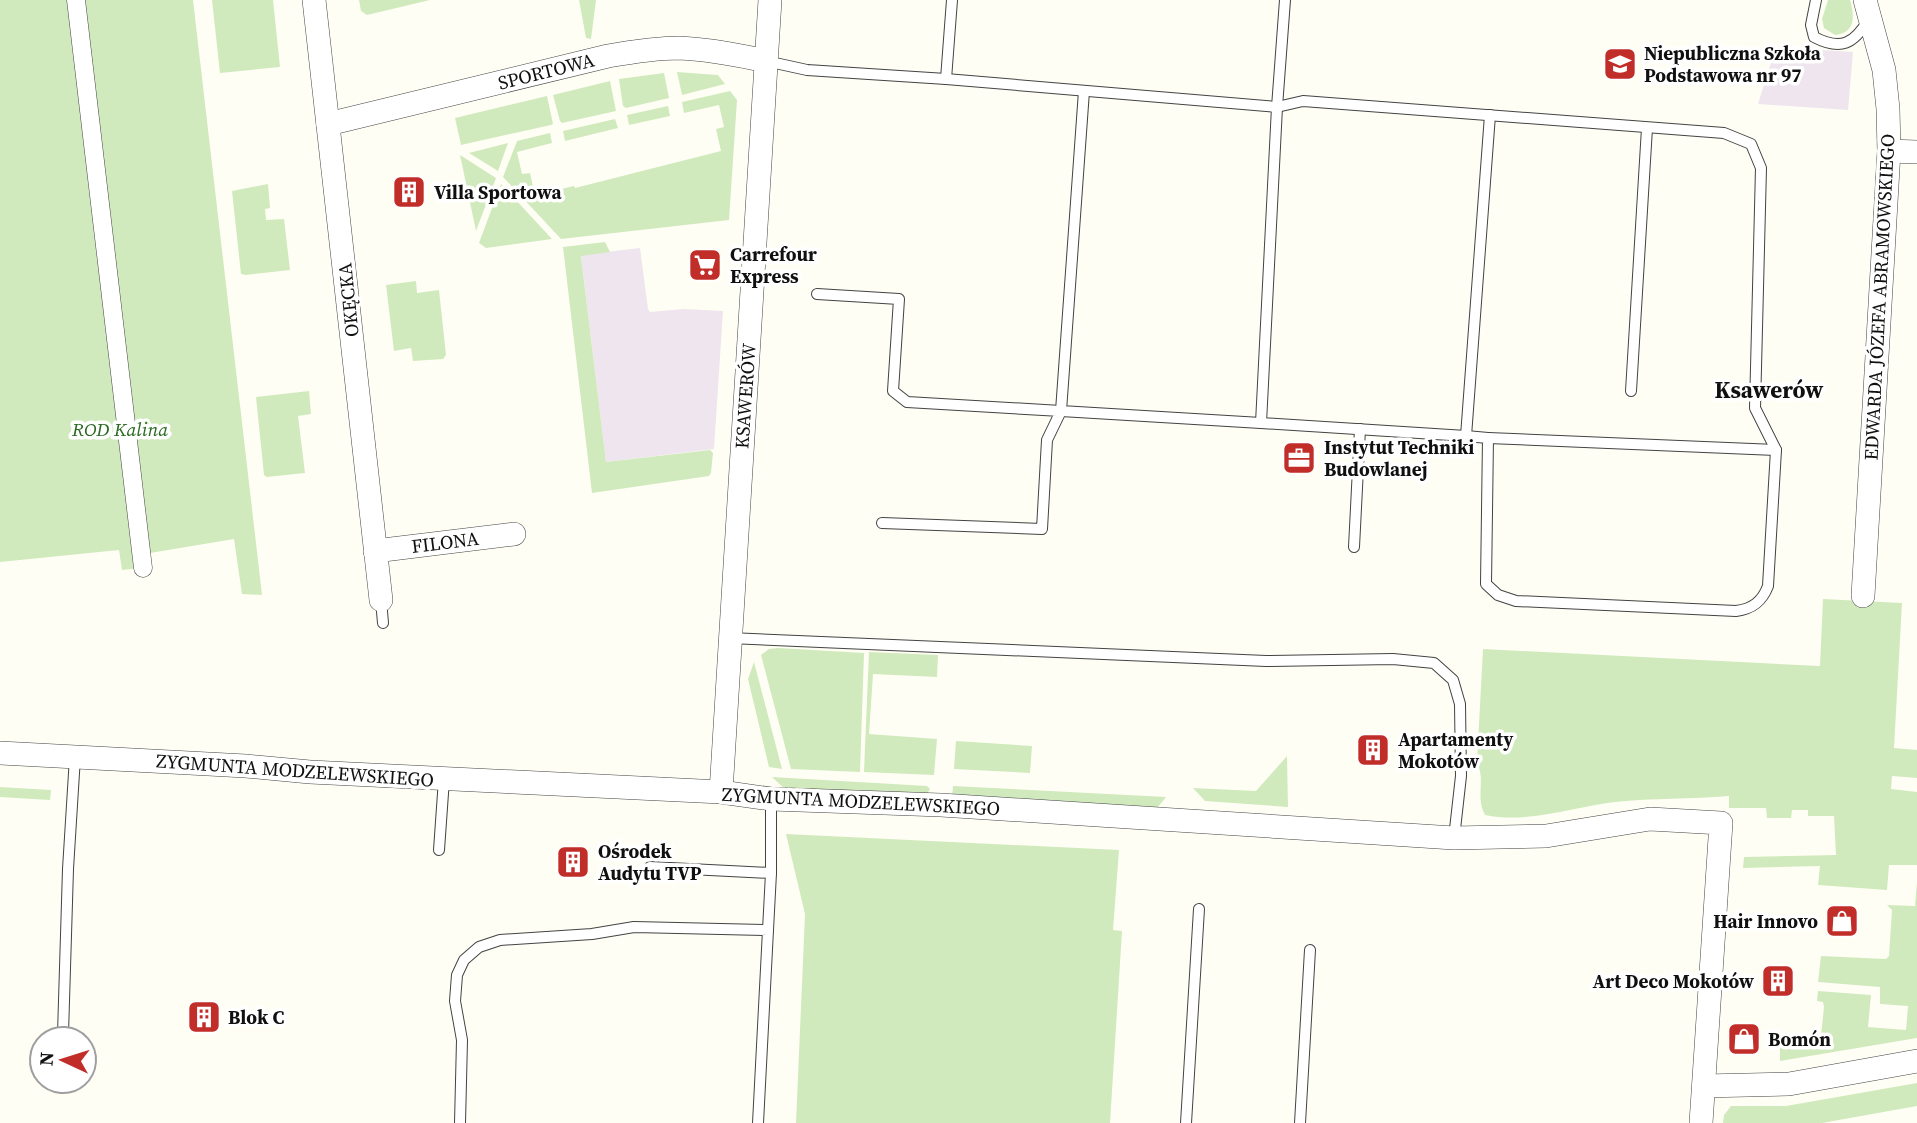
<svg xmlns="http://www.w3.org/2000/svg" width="1917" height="1123" viewBox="0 0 1917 1123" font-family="'Source Serif 4',serif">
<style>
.industrial{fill:#eee5ee}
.green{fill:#d1eabd}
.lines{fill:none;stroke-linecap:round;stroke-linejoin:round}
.service-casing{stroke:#434343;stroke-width:12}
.pedestrian-casing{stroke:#434343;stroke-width:19}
.minor-casing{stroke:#434343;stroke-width:24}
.service{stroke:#fff;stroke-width:10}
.pedestrian{stroke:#fff;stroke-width:18}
.minor{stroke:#fff;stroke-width:23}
.labels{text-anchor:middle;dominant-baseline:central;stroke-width:7;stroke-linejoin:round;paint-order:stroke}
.poi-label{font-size:19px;font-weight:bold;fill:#101010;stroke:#fff;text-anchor:start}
.street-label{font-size:19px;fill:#101010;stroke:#fff}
.park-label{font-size:19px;font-style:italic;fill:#296920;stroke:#fff}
.quarter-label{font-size:23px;font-weight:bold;fill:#101010;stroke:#fff}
</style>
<rect width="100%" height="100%" fill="#fffef4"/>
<g class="industrial">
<polygon points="1776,47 1853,52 1848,110 1758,104"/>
<polygon points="640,248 648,309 650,312 684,309 723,311 714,449 606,462 581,255"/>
</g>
<g class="green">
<polygon points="0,0 193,0 262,595 242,594 234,539 150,553 150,567 122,570 119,550 0,562"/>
<polygon points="212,0 273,0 280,67 220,73"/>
<polygon points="359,0 430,0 367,15 361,11"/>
<polygon points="579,0 596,0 591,39 586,38"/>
<path d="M1828,0h22c5,17 5,33 -15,35l-11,-7 -2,-9z"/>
<polygon points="677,72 718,75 725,84 682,95"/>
<polygon points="664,73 669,98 626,108 623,106 619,79"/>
<polygon points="610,81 616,111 562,123 560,121 553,95"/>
<polygon points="730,91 737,100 729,220 561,239 503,177 517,141 550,133 552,143 517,152 522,174 530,173 535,195 574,186 575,188 721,151 716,129 724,127 719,105 684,113 682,102"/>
<polygon points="547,96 553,124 551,125 461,145 455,118"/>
<polygon points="668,106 670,116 629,125 627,115"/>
<polygon points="615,119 618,128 565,141 563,131"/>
<polygon points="508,143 498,171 469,153"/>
<polygon points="460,155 496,178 476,231"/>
<polygon points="268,184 270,208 265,209 266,220 284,219 290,270 246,275 241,274 232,191"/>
<polygon points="501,184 552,239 486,248 479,243"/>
<polygon points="605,242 610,252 581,256 606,462 710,450 713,453 711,473 709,476 592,493 563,247"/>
<polygon points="416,281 417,293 439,290 446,355 443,359 413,361 411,348 394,351 386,285"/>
<polygon points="309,391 311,414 298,416 305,473 267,477 264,475 256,397"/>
<path d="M1823,599l79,4 -8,145 23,2v28l-25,-2 -1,13 26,3v73h-28l-2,25 -69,-5 2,-19 -77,2 1,-11 92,-2 -2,-39h-26v-6h-16l-1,8h-24l-1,-10h-37v-12c-38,3 -76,2 -114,6 -42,5 -87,22 -130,13 -10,-19 1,-33 -8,-53l6,-113 337,17z"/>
<polygon points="778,648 864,653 860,772 791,769 761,655 769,649"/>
<polygon points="869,652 938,655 937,677 873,674 869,734 937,739 934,775 864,772"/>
<polygon points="754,662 782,769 769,767 748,679"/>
<polygon points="956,741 1032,746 1030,773 954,769"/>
<polygon points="1287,756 1288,807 1205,801 1193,788 1256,791"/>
<polygon points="772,777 927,786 930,789 927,794 786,790"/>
<polygon points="953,786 1166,797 1158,807 1150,809 952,799"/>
<polygon points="0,787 51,790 50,800 0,797"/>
<polygon points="786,834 1119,850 1113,930 1122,931 1110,1123 796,1123 805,914"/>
<polygon points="1917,882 1917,1038 1780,1061 1780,1047 1817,1049 1820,1046 1824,1007 1823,1002 1817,1001 1818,991 1871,995 1868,1027 1906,1030 1908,1006 1880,1004 1880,987 1818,982 1821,956 1886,959 1889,956 1892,910 1887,905 1915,906"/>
<polygon points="1917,1083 1917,1106 1822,1123 1723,1123 1724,1115 1731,1106 1786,1106"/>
</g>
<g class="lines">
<defs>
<g id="service">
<path d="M1816,0l-5,25 3,12c27,14 40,7 55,-18"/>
<path d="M766,61l41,9 139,9 331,28 26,-6 421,32 27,11 10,24 -6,240 21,42 -8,136c-6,16 -16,23 -32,25l-220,-10 -18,-6 -12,-11 2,-146 -22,-2"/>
<polyline points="946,79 952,0"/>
<polyline points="1084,91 1061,411 1261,423 1277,107 1285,0"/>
<polyline points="817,294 899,299 893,391 907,402 1061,411 1047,440 1042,529 882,523"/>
<polyline points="1631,391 1647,128"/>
<polyline points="1261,423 1466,436 1490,115"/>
<polyline points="1488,438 1776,450"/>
<polyline points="1354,547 1360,429"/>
<polyline points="381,600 383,623"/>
<polyline points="729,638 1266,661 1393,659 1434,663 1453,680 1460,704 1461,776 1454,838"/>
<polyline points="439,850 444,779"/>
<polyline points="650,867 771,873"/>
<polyline points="768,930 771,873 771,799"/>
<polyline points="63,1034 68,869 75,757"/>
<polyline points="460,1123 462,1040 455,1001 457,975 464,960 479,947 500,940 592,934 634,927 768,930 758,1123"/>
<polyline points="1186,1123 1199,909"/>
<polyline points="1300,1123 1310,950"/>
</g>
<polyline id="pedestrian" points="76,0 143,568"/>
<g id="minor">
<polyline points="314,0 381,600"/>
<path d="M328,124l280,-68c23,-4 47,-8 71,-8 29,1 59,7 87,13"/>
<polyline points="1889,151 1917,152"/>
<polyline points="375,551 514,534"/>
<polyline points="1863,596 1889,151 1888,109 1884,70 1865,0"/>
<polyline points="0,753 246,766 310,772 721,792 771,799 941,805 1454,838 1546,836 1650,819 1721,823 1701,1123"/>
<polyline points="721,792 770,0"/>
<polyline points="1704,1086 1789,1084 1917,1061"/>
</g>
</defs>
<use href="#service" class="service-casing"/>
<use href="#pedestrian" class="pedestrian-casing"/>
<use href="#minor" class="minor-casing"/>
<use href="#service" class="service"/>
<use href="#pedestrian" class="pedestrian"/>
<use href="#minor" class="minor"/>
</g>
<defs>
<symbol id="university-square" viewBox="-11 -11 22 22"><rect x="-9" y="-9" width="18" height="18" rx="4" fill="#c12d28" stroke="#fff"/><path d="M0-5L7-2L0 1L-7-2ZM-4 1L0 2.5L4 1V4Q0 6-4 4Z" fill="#fff"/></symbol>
<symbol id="building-square" viewBox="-11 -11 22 22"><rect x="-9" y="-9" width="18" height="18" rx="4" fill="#c12d28" stroke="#fff"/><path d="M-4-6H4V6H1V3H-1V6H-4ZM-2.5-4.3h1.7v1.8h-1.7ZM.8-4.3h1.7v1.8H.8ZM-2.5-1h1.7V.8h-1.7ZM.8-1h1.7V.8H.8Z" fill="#fff"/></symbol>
<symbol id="supermarket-square" viewBox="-11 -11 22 22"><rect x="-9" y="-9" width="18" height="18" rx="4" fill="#c12d28" stroke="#fff"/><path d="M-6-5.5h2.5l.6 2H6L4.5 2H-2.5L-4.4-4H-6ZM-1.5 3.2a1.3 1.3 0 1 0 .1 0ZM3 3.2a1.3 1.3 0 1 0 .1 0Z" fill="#fff"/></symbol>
<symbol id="office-square" viewBox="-11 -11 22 22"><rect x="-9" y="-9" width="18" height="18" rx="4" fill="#c12d28" stroke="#fff"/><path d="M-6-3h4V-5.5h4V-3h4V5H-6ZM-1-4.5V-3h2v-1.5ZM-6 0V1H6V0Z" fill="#fff"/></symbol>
<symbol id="shop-square" viewBox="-11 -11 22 22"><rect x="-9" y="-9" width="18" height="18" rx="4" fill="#c12d28" stroke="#fff"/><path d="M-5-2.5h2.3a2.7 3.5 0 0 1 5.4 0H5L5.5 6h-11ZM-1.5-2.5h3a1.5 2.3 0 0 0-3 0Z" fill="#fff"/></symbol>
</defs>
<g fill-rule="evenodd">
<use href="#university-square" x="1601" y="45" width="38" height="38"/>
<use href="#building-square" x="390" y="173" width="38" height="38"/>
<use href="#supermarket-square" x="686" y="246" width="38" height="38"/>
<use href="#office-square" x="1280" y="439" width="38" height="38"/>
<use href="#building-square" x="1354" y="731" width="38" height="38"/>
<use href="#building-square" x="554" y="843" width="38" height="38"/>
<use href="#shop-square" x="1823" y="902" width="38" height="38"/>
<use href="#building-square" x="1759" y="962" width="38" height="38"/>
<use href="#building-square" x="185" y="998" width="38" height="38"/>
<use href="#shop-square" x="1725" y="1020" width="38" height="38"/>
</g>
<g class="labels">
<g class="poi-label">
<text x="1644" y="53">Niepubliczna Szkoła<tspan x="1644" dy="22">Podstawowa nr 97</tspan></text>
<text x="434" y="192">Villa Sportowa</text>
<text x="730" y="254">Carrefour<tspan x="730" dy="22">Express</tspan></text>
<text x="1324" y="447">Instytut Techniki<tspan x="1324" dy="22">Budowlanej</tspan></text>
<text x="1398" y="739">Apartamenty<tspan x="1398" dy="22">Mokotów</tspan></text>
<text x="598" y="851">Ośrodek<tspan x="598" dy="22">Audytu TVP</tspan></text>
<text x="1818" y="921" text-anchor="end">Hair Innovo</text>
<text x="1754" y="981" text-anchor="end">Art Deco Mokotów</text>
<text x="228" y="1017">Blok C</text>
<text x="1768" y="1039">Bomón</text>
</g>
<g class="street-label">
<text transform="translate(546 71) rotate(-14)">SPORTOWA</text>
<text transform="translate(1879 297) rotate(-87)">EDWARDA JÓZEFA ABRAMOWSKIEGO</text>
<text transform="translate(348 300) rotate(-96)">OKĘCKA</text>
<text transform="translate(745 396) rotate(-86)">KSAWERÓW</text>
<text transform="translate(445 542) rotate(-7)">FILONA</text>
<text transform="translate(295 770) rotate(4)">ZYGMUNTA MODZELEWSKIEGO</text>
<text transform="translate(861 801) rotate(3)">ZYGMUNTA MODZELEWSKIEGO</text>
</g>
<g class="park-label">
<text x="120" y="429">ROD Kalina</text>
</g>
<g class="quarter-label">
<text x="1769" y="390">Ksawerów</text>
</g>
</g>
<g transform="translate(63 1060) rotate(274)"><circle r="33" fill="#ffffff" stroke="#9f9f9f" stroke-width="2"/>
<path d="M0-5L12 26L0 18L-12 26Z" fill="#c12d28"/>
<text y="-10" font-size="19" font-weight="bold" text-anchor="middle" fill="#101010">N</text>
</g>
</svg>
